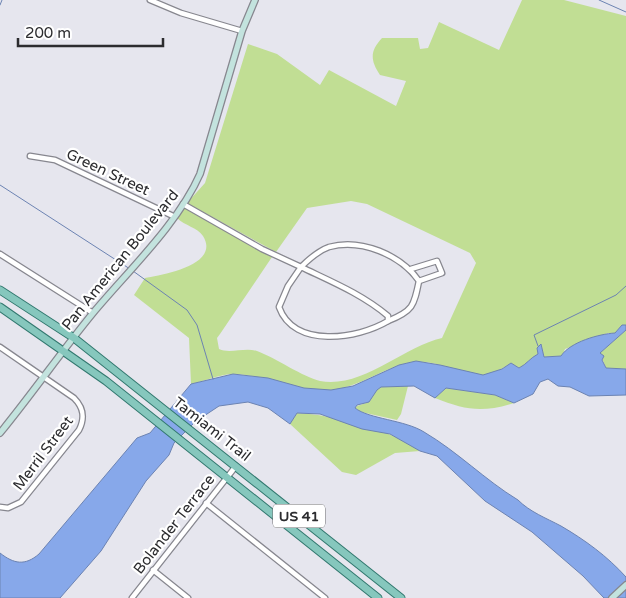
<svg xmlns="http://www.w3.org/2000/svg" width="626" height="598" viewBox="0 0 626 598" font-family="'Varela Round',sans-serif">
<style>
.green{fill:#c1de94}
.water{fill:#87a8ea;stroke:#6c83b2}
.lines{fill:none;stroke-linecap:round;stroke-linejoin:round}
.stream{stroke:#6c83b2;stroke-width:1}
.street-casing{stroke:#87878f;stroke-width:7}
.secondary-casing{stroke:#87878f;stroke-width:8}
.primary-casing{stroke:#32786f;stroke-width:9}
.street{stroke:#fff;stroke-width:4.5}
.secondary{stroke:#c3e3de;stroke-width:5.5}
.primary{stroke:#86c7bd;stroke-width:7}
.labels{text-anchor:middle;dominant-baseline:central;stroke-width:4.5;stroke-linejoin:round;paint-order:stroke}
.shield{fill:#fff;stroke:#6b6b6d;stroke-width:1}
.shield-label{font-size:14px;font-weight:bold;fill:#2c2c2f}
.street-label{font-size:15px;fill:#2c2c2f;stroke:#fff}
</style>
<rect width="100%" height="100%" fill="#e6e6ee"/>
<g class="green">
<path d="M522,0h42l62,16v309h-4l-7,8h-7l-43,16 -3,7 -18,1 -3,-13 -4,4 1,6c-8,4 -11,10 -19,14l-8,-5c-8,5 -19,12 -28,12 -18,1 -46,-15 -67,-13 -26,1 -53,24 -83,28 -32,3 -65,-14 -97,-16 -14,-1 -31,7 -45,10l-2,-46 -55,-43 11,-17c17,-3 76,-13 58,-42 -6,-9 -18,-10 -26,-18l7,-10 88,49 -52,77 -3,4 2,11c11,5 26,-2 38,2 19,7 46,26 63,30 42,8 83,-34 122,-43l34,-75 -6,-10 -103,-49 -16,-3 -44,7 -31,44 -89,-49 18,-20 43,-139 29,10 43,31 9,-15 67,36 10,-25 -26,-6c-10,-15 -10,-24 2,-37h36l2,11 8,-1 11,-26 60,28z"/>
<polygon points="626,330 626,369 606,368 600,353"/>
<polygon points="408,386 401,414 397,420 361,412 355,408 357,406 369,402 377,390 381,387"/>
<path d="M446,388l49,7 19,8c-32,10 -49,7 -79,-5z"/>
<path d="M297,413c37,2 93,16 123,38l-25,2 -39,22 -14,-3 -52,-48z"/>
</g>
<path class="water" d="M622,325h4v5l-26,23 4,3 -2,4 4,8 20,1v26l-37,1 -19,-9 -12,-1 -10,-7 -8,3 -7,12 -19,9 -19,-8 -49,-7 -11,10 -21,-12 -33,1 -4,3 -8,12 -12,3 -2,3c14,11 50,12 69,24 34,20 61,48 94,68 12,12 28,18 43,26 24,14 46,30 65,51v21h-22l-21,-22 -51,-44 -47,-31 -48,-45 -17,-5 -30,-17 -28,-5 -42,-15 -23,-1 -7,11 -22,-16 -20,-6 -29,4 -24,16 -21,21 -5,12 -23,26 -45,70 -41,47h-60v-45c14,11 25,13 39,1l98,-116 13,-5 41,-49 42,-10 35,4 36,10 27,2 22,-4 46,-21 17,-4 24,4 43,10 19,-6 9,-6 8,5c8,-4 11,-10 19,-14l-1,-6 4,-4 3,13 17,-1c9,-14 38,-22 54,-23z"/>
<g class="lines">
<g class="stream">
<polyline points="599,0 626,12"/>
<polyline points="0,5 2,0"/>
<polyline points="0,185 130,269"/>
<polyline points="133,271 187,310 197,325 213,379"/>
<polyline points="538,346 534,335 616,295 626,286"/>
</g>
<defs>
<g id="street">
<polyline points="150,0 181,13 242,31"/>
<polyline points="30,156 55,160 173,216"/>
<path d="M183,204l79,45 39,18c8,-8 17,-16 28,-20 32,-9 72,8 90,34 -5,25 -6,30 -31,40"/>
<polyline points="0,254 93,313"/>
<path d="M301,267c29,14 61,27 87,49v5c-30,18 -94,28 -109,-14l9,-21z"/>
<polyline points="411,269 437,261 442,273 419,281"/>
<path d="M0,347l74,51c10,10 11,20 5,32l-58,72 -13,6 -8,-1"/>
<polyline points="206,503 325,598"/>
<polyline points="153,570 188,598"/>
<polyline points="132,598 236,466"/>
</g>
<g id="secondary">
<path d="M0,433c32,-39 61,-81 93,-120 35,-42 85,-89 107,-139l42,-143 13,-31"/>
<polyline points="612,598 626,585"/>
</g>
<g id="primary">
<polyline points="0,290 74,338 401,598"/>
<polyline points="0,307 106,381 378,598"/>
</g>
</defs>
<use href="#street" class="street-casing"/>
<use href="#secondary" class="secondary-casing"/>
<use href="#primary" class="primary-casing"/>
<use href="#street" class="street"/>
<use href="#secondary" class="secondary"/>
<use href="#primary" class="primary"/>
</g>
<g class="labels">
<rect class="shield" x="273" y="504.5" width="52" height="23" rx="4"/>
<g class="shield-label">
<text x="299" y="516">US 41</text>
</g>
<g class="street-label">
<text transform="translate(108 172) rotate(25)">Green Street</text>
<text transform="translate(120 260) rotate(-51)">Pan American Boulevard</text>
<text transform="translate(212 429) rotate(38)">Tamiami Trail</text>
<text transform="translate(43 453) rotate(-53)">Merril Street</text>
<text transform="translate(174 524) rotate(-52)">Bolander Terrace</text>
</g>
</g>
<path d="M18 38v8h145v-8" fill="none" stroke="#2c2c2f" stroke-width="2.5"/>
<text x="25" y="38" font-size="15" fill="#2c2c2f" stroke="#ffffff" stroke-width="4" paint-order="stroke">200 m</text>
</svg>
